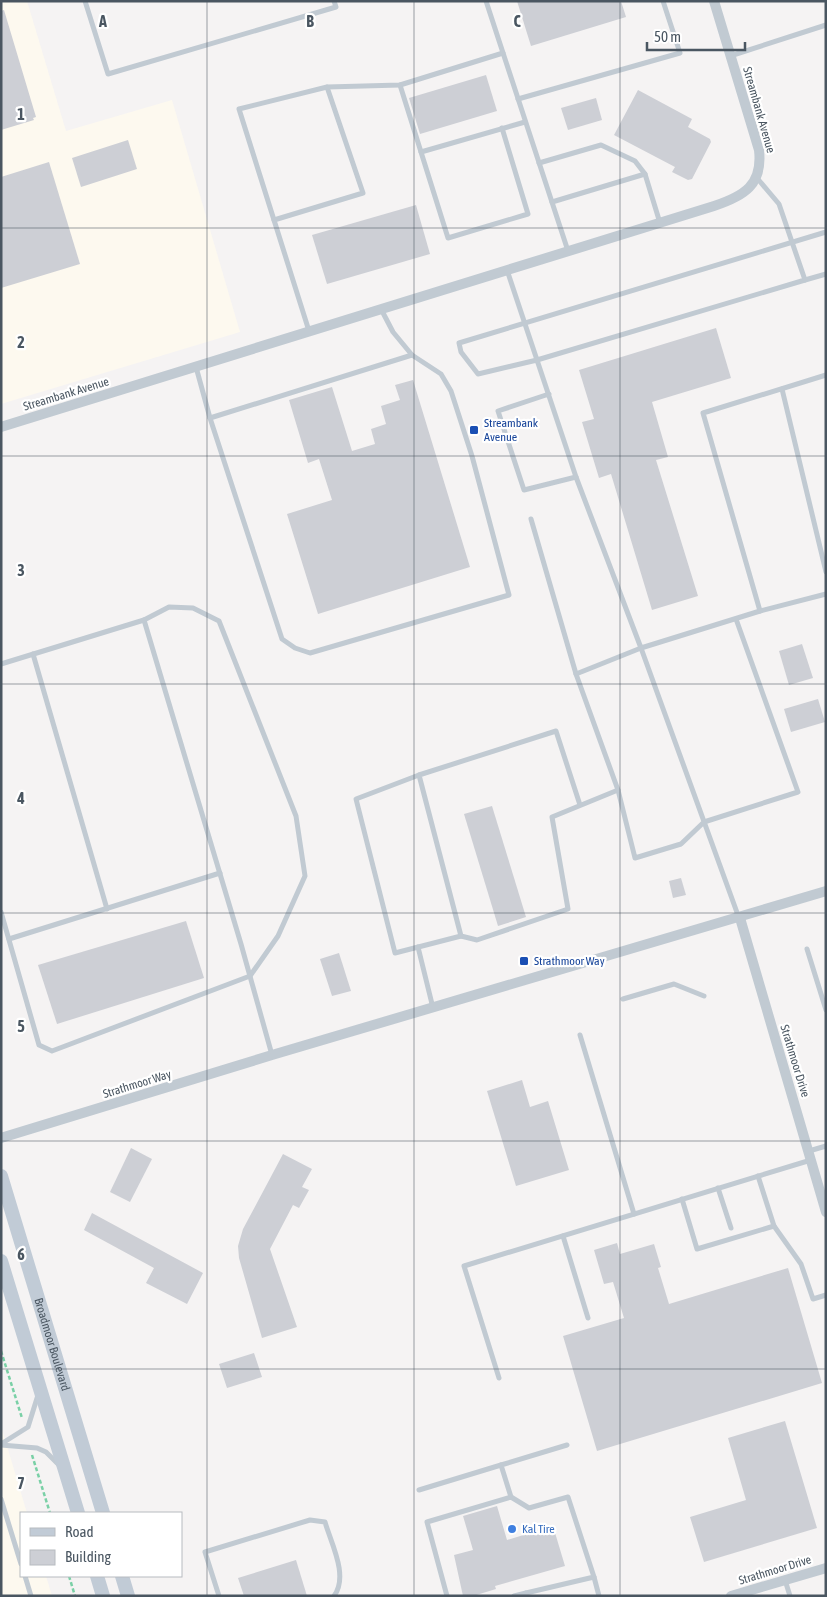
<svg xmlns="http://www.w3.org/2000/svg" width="827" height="1597" viewBox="0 0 827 1597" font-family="'Asap Condensed',sans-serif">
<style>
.commercial{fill:#fdf9ef}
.building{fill:#cdcfd5}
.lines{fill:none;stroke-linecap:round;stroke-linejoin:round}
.path{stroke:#7ad0a6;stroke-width:2.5;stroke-dasharray:4 2.5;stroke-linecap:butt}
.service{stroke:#c1cad2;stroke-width:5}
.minor{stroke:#c1cad2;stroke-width:10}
.secondary{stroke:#c1cbd6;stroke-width:14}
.grid{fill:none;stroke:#4a5661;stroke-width:1;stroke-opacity:0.55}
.transit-dot{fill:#1a4fb4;stroke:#fff;stroke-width:2}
.shop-dot{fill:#3f7fe0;stroke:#fff;stroke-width:2}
.labels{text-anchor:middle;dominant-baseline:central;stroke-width:4.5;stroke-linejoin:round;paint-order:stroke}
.street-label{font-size:12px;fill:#4a5661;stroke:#fff}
.transit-label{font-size:12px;fill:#164399;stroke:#fff;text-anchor:start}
.shop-label{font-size:12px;fill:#366cbe;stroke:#fff;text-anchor:start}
.grid-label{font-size:16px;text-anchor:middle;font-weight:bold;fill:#4a5661;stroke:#fff;stroke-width:4.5;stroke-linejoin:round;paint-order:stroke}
</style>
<rect width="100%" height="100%" fill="#f5f3f3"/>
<g class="commercial">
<polygon points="1,1 27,1 66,131 172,100 240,332 1,404"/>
<polygon points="1,1426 27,1513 21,1513 21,1576 46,1576 52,1596 1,1596"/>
</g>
<g class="building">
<polygon points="517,1 621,1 626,17 531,46"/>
<polygon points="4,10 36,117 33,118 34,120 1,130 1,11"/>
<polygon points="486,75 497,111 420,134 409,98"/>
<polygon points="638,90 692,119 688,127 710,139 711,142 692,179 688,180 672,172 675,167 614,135"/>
<polygon points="596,98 602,120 568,130 561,108"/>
<polygon points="128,140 137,169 81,187 72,158"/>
<polygon points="49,162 80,264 1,288 1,177"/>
<polygon points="416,205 430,254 327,284 312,235"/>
<polygon points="716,328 731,378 652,402 668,457 656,460 698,596 652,610 611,474 599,478 582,422 594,419 579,370"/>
<polygon points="413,380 470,567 318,614 287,514 332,500 319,459 308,463 289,400 332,387 352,451 375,444 371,429 386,424 381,406 400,400 395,385"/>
<polygon points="802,644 813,678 789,685 779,651"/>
<polygon points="818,699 825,722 791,732 784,709"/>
<polygon points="492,806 526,917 498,926 464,814"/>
<polygon points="681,878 686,895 673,898 669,881"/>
<polygon points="186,921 204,978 57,1024 38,965"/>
<polygon points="339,953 351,991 332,996 320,959"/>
<polygon points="522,1080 530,1107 548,1101 569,1170 516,1186 487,1091"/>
<polygon points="131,1148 152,1159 130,1202 110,1192"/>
<polygon points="283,1154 312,1169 302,1187 309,1190 299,1208 293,1205 270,1249 297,1327 262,1338 239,1258 238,1246 243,1229"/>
<polygon points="92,1213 203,1273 187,1304 146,1283 154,1268 84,1230"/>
<polygon points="617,1243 620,1254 654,1244 661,1267 658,1268 669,1304 788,1268 822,1383 597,1451 563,1336 624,1318 613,1282 604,1284 594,1250"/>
<polygon points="254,1353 262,1377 227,1388 219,1364"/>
<polygon points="785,1421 817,1528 704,1562 690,1517 746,1500 728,1438"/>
<polygon points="497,1506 507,1540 553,1526 565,1566 495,1586 496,1589 473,1596 463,1596 454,1555 473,1550 463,1516"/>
<polygon points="296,1560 307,1596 244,1596 238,1578"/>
</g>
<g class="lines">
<g class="path">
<polyline points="1,1351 22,1418"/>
<polyline points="32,1455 50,1513"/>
<polyline points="69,1576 75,1596"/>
</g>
<g class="service">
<polyline points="85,1 108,74 336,7 334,1"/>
<polyline points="486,1 568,251"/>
<polyline points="730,56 826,25"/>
<polyline points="400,85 421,152 525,122"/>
<polyline points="518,99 680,53 663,1"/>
<polyline points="421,152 448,238 528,214 502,128"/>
<polyline points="539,163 601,145 635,161 645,174 660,223"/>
<polyline points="552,202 645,174"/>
<polyline points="274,220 363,193 327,87"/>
<polyline points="507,270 537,360 805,280 779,204 757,178"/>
<polyline points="805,280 826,274"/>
<polyline points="309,331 239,109 327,87 400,85 503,53"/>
<polyline points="196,367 210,418 282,639 295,648 310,653 509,595 472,456 451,391 441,374 412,355 393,332 381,309"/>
<polyline points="782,389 826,572"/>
<polyline points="549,394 498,411 524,490 576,477 537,360 478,374 461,352 459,343 826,232"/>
<polyline points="210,418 412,355"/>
<polyline points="576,477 641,648 760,611 703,413 826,375"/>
<polyline points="531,519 576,674"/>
<polyline points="760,611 826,594"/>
<polyline points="736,619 798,792 704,822 681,844 635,858 618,790 576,674 641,648 739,918"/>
<polyline points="144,620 241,944 272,1055"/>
<polyline points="33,654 107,909"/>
<polyline points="1,664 144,620 169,607 193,608 219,621 296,816 305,876 278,936 250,976 52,1051 39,1045 1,912"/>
<polyline points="419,775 356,799 395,953 461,936"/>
<polyline points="580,805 556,731 419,775 461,936 477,940 568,909 552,817 618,790"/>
<polyline points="9,939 220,873"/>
<polyline points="418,947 433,1008"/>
<polyline points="807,949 826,1010"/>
<polyline points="623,999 674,984 704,996"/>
<polyline points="580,1035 634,1214"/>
<polyline points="809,1151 826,1146"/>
<polyline points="758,1176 774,1226 801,1264 813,1299 826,1295"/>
<polyline points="718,1188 731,1228"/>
<polyline points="682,1199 697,1249 774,1226"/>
<polyline points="563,1236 588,1318"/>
<polyline points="499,1378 464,1266 811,1160"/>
<polyline points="1,1444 28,1427 38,1395"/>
<polyline points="1,1445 37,1448 46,1452 59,1465"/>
<polyline points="419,1490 501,1465"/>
<polyline points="511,1497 501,1465 567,1445"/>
<polyline points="1,1499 21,1564"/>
<polyline points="25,1576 31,1596"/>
<polyline points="594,1577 599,1596"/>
<polyline points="785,1580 790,1596"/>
<path d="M219,1596l-14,-44 105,-32 15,2c6,21 24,54 9,74"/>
<polyline points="447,1596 427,1522 511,1497 529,1508 568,1497 594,1577 526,1593"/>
<polyline points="514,1596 526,1593 526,1595"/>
</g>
<g class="minor">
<path d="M1,427l713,-221c30,-10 49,-21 45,-56l-45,-149"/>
<polyline points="740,918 826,1212"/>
<polyline points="1,1138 272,1055 826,891"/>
<polyline points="731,1596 826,1568"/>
</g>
<g class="secondary">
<path id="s1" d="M1,1176l102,337"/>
<polyline points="1,1261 78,1513"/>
<polyline points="97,1576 103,1596"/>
<polyline points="122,1576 128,1596"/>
</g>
</g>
<path class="grid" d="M207,1v1595M414,1v1595M620,1v1595M1,228h825M1,456h825M1,684h825M1,913h825M1,1141h825M1,1369h825"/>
<g class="transit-dot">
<rect x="469" y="425" width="10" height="10" rx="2.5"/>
<rect x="519" y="956" width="10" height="10" rx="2.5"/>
</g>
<circle class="shop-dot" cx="512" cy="1529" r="5"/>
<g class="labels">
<g class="street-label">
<text transform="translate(759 110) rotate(74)">Streambank Avenue</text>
<text transform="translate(66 394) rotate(-17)">Streambank Avenue</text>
<text transform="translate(795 1061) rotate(73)">Strathmoor Drive</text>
<text transform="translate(137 1084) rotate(-17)">Strathmoor Way</text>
<text stroke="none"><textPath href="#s1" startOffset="176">Broadmoor Boulevard</textPath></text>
<text transform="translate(775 1570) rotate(-17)">Strathmoor Drive</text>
</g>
<g class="transit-label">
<text x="484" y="423">Streambank<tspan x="484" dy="14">Avenue</tspan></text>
<text x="534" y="961">Strathmoor Way</text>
</g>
<g class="shop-label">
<text x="522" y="1529">Kal Tire</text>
</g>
</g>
<g class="grid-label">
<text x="103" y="27">A</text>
<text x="310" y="27">B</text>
<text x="517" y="27">C</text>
<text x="21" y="120">1</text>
<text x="21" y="348">2</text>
<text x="21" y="576">3</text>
<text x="21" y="804">4</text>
<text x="21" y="1032">5</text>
<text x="21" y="1260">6</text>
<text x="21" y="1489">7</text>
</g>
<rect width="827" height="1597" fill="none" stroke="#4a5661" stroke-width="5"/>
<rect x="20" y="1512" width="162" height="65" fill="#ffffff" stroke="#b7bbc0"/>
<rect x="30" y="1528" width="25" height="8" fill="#c1cbd6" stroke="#b7bbc0"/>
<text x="65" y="1537" font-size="15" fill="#4a5661">Road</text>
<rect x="30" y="1550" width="25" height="15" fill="#cdcfd5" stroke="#b7bbc0"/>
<text x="65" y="1562" font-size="15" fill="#4a5661">Building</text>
<path d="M647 42v8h98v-8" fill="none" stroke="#4a5661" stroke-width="2.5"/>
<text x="654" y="42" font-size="15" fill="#4a5661" stroke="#ffffff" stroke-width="4" paint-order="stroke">50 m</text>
</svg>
